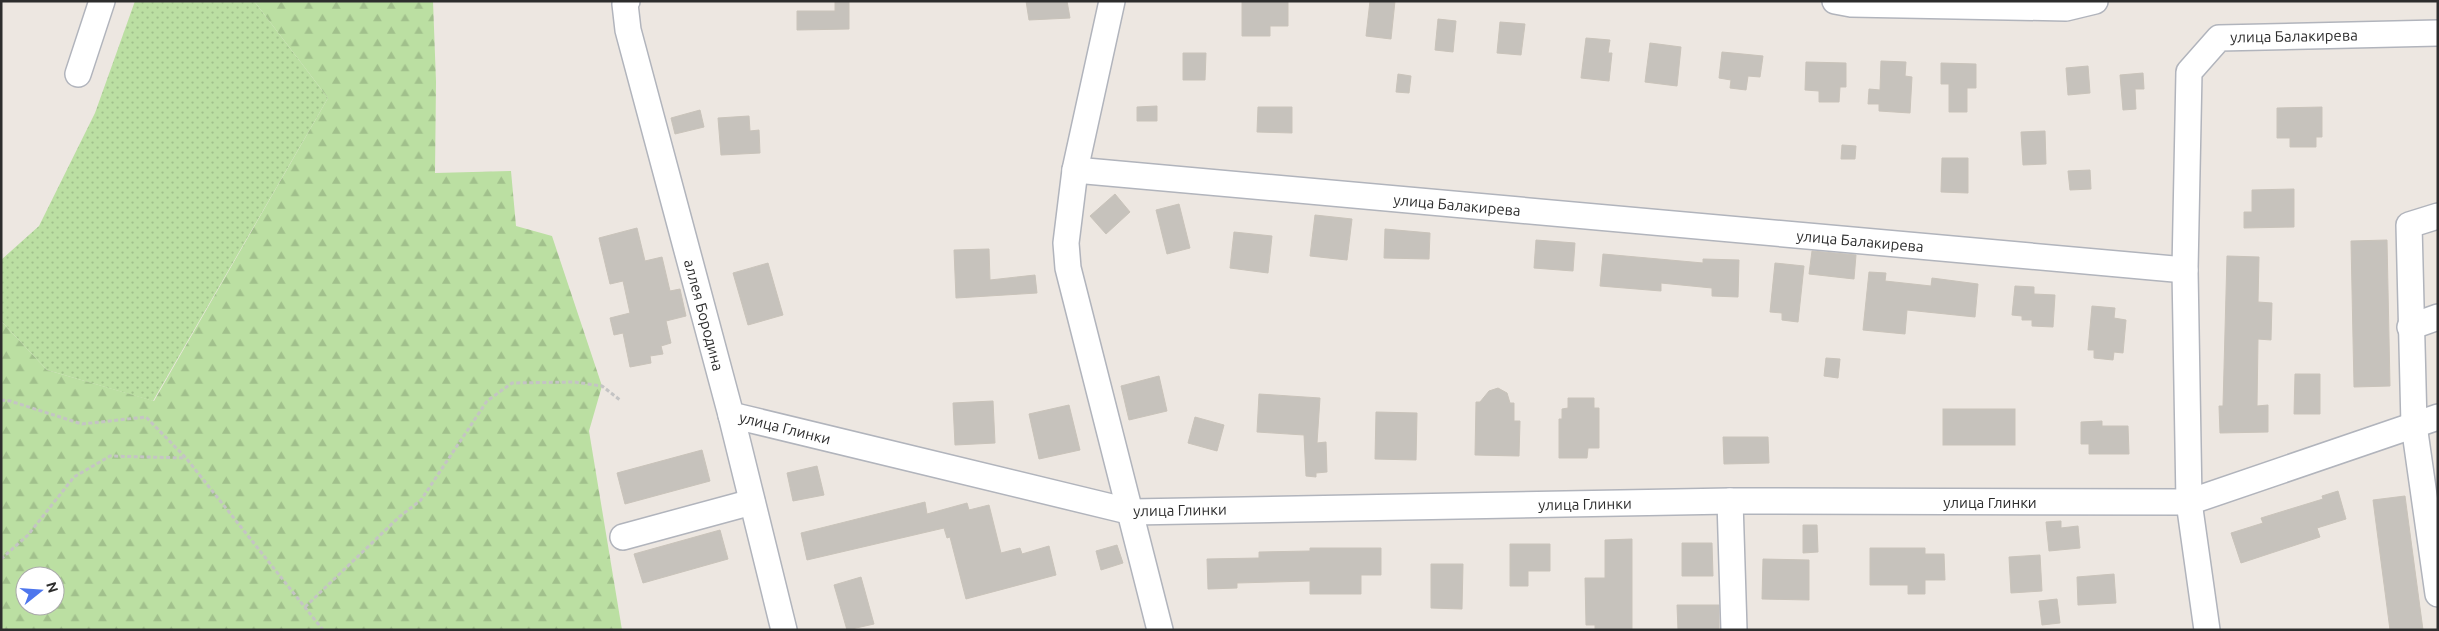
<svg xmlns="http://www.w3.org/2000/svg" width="2439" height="631" viewBox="0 0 2439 631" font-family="Ubuntu,sans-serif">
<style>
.grass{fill:url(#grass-dots)}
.forest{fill:url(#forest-firs);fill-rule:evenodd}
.building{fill:#c6c2bc;stroke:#c9c3ba}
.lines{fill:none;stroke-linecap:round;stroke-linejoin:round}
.minor-casing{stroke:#b1b4bc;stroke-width:28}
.path{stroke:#c4c4c4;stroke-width:3;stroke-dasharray:4 2.5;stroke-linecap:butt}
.minor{stroke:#fff;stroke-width:25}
.labels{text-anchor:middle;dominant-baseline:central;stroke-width:4.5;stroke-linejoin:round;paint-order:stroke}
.street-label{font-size:15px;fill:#2d2d2d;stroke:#fff}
</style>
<defs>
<pattern id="grass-dots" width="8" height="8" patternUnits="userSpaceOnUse" patternTransform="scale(1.25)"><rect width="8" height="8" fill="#bbdfa2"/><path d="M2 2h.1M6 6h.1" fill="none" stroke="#a1c08c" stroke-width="1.8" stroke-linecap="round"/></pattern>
<pattern id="forest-firs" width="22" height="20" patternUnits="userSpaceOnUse" patternTransform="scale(1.25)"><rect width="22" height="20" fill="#bbdfa2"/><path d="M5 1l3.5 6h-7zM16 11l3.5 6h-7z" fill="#a1c08c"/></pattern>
</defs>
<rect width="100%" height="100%" fill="#ede7e1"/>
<polygon class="grass" points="135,1 254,1 328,98 153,401 47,370 1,321 1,260 39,226 95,113"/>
<path class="forest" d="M254,1h179l3,81 -1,91 76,-2 5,55 36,10 50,150 -13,45 33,199h-621v-309l46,49 107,31 174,-303zM25,576h30v30h-30z"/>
<g class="building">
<polygon points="835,1 849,1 849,29 797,30 797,11 835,11"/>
<polygon points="1026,1 1067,1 1070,18 1029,20"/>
<polygon points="1242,1 1288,1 1288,26 1270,26 1270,36 1242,36"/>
<polygon points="1370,1 1395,1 1391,39 1366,36"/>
<polygon points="1438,19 1456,21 1453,52 1435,50"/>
<polygon points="1500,22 1525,24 1521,55 1497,53"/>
<polygon points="1586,38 1610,40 1608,53 1612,53 1609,81 1581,78"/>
<polygon points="1650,43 1681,47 1677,86 1645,82"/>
<polygon points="1722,52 1763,56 1760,77 1748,76 1746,90 1730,88 1731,80 1719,78"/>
<polygon points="1183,53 1206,53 1205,80 1183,80"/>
<polygon points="1881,61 1906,62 1905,76 1912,77 1910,113 1879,111 1879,104 1868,104 1869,89 1880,90"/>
<polygon points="1806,62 1846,63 1846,87 1840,87 1839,102 1819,102 1819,91 1805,90"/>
<polygon points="1941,63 1976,64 1976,88 1967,88 1967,112 1949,112 1949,84 1941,84"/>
<polygon points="2088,66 2090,93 2068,95 2066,68"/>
<polygon points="2143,73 2144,89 2135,89 2136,109 2123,110 2120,75"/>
<polygon points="1398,74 1411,76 1409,93 1396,92"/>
<polygon points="1157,106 1157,121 1137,121 1137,107"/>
<polygon points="1258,107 1292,107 1292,133 1257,132"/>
<polygon points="2322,107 2322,137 2316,137 2316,147 2290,147 2290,138 2277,138 2277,108"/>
<polygon points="700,110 704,127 675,134 671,118"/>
<polygon points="749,116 750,131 759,130 760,153 721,155 718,118"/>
<polygon points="2045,131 2046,164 2023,165 2021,132"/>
<polygon points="1842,145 1856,146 1855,159 1841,159"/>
<polygon points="1942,158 1968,158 1968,193 1941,192"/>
<polygon points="2090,170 2091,189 2070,190 2068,171"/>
<polygon points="2294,189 2294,227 2244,228 2244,212 2252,212 2252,190"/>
<polygon points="1115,194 1130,212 1106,234 1090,216"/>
<polygon points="1179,204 1190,248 1167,254 1156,210"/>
<polygon points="1315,215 1352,219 1347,260 1310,256"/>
<polygon points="637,228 645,261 662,257 670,291 680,289 686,316 666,321 671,343 661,346 663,354 650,356 651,363 630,367 623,333 614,335 610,318 630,313 623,281 610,284 599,238"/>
<polygon points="1385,229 1430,233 1429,259 1384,258"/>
<polygon points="1234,232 1272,236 1268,273 1230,268"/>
<polygon points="1536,240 1575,243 1573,271 1534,268"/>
<polygon points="2387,240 2390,386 2354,387 2351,241"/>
<polygon points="989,249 990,280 1035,275 1037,293 956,298 954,250"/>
<polygon points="1812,251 1856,255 1854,279 1809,274"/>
<polygon points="1603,254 1703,263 1703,259 1739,260 1738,297 1712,296 1712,288 1661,283 1661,291 1600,286"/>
<polygon points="2227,256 2259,257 2258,302 2272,303 2271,340 2258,339 2257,406 2268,405 2268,432 2220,433 2219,406 2223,406"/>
<polygon points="768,263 783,315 748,325 733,273"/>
<polygon points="1775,263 1804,266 1798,322 1782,320 1782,313 1770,312"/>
<polygon points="1869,272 1886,273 1885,281 1931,286 1932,278 1978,284 1975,317 1907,310 1905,334 1863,330"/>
<polygon points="2015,286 2034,287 2034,294 2055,295 2053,327 2032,326 2032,320 2022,320 2022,316 2012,315"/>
<polygon points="2092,306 2115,308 2114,318 2126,320 2123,353 2114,352 2113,360 2094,358 2094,350 2088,350"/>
<polygon points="1826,358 1840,359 1838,378 1824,376"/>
<polygon points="2295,374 2320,374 2320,414 2294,414"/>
<polygon points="1159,376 1167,411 1129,420 1121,386"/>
<polygon points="1498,388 1507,393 1510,403 1514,403 1514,421 1520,421 1519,456 1475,455 1476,402 1480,402 1489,391"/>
<polygon points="1259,394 1320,398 1317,443 1326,442 1327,472 1316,473 1316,477 1306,476 1304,435 1257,432"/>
<polygon points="1568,398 1594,398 1594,408 1599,408 1599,448 1588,448 1587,458 1559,458 1559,419 1562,419 1562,409 1568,408"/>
<polygon points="993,401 995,443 955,445 953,403"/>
<polygon points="1069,405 1080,450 1039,459 1029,414"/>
<rect x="1943" y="409" width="72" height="36"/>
<polygon points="1376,412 1417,413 1416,460 1375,459"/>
<polygon points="1195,417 1224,425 1217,451 1188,443"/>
<polygon points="2102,421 2102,426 2128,426 2129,454 2089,454 2089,444 2081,444 2081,422"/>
<polygon points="1723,437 1768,437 1769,463 1724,464"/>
<polygon points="702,450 710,481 625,504 617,473"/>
<polygon points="817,466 824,495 793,501 787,473"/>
<polygon points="2338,491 2346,519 2317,528 2320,537 2241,563 2231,533 2263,523 2261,518 2323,499 2322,496"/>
<polygon points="2405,496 2423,630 2390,630 2373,500"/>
<polygon points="925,502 927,514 967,503 969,510 989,505 1001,553 1020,548 1022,554 1049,546 1056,575 966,599 950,537 947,538 944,528 807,560 801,533"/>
<polygon points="2061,521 2061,528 2078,526 2080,548 2049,551 2046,522"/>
<polygon points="1803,525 1817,525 1818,552 1803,553"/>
<polygon points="720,530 728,559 643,583 634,554"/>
<polygon points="1632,539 1632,630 1595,630 1595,625 1586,625 1585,578 1605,578 1605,540"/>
<polygon points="1682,543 1712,543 1713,576 1682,576"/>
<polygon points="1510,544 1550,544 1550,571 1528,571 1528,586 1510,586"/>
<polygon points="1117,545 1123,563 1101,570 1096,551"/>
<polygon points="1310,548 1381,548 1381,575 1361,575 1361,594 1310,594 1310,581 1237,583 1237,588 1208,589 1207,559 1259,558 1259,552 1310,551"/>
<polygon points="1870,548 1925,548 1925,554 1944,554 1945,580 1925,580 1925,594 1908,594 1908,585 1870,585"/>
<polygon points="2040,555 2042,591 2011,593 2009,557"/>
<polygon points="1763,559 1809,560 1809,600 1762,599"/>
<polygon points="1431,564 1463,564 1462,609 1431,608"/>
<polygon points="2114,574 2116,603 2078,605 2077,577"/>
<polygon points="861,577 874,624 847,630 834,585"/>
<polygon points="2057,599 2060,623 2042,625 2039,601"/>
<polygon points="1677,605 1719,605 1719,630 1678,630"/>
</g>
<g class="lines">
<defs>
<g id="minor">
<polyline points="627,1 625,4 628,30 731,415 784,630"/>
<polyline points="1112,1 1075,170 1066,243 1068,268 1160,630"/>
<polyline points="1835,1 1851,4 2066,8 2095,1"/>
<polyline points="78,74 102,1"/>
<polyline points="1075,170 2185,270"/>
<polyline points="2438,216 2409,225 2414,425 2438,594"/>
<polyline points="2410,327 2438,317"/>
<polyline points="731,415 1132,512 1730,501 2189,502 2438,417"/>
<polyline points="1730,501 1734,630"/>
<polyline points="623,537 752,502"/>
<polyline points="2207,630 2189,502 2185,270 2189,72 2219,38 2438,33"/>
</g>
</defs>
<use href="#minor" class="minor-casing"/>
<g class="path">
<polyline points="1,400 10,401 82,424 146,417 186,458 323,630"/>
<polyline points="1,559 28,535 74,477 110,456 185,458"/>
<polyline points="305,607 399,517 421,500 487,401 512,383 574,382 602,386 620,400"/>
</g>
<use href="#minor" class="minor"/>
</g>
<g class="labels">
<g class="street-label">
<text transform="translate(2294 36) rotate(-1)">улица Балакирева</text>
<text transform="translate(1457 205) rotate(5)">улица Балакирева</text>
<text transform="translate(1860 241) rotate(5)">улица Балакирева</text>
<text transform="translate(704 315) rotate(75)">аллея Бородина</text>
<text transform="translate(785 428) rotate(14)">улица Глинки</text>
<text x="1990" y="502">улица Глинки</text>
<text transform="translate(1585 504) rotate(-1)">улица Глинки</text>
<text transform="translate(1180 510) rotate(-1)">улица Глинки</text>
</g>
</g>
<rect width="2439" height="631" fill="none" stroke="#2d2d2d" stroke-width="5"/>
<g transform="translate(40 591) rotate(73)"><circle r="24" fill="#ffffff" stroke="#ababab"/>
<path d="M0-4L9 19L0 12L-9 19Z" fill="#4e76ed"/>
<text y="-8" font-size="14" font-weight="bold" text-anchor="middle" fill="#2d2d2d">N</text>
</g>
</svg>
